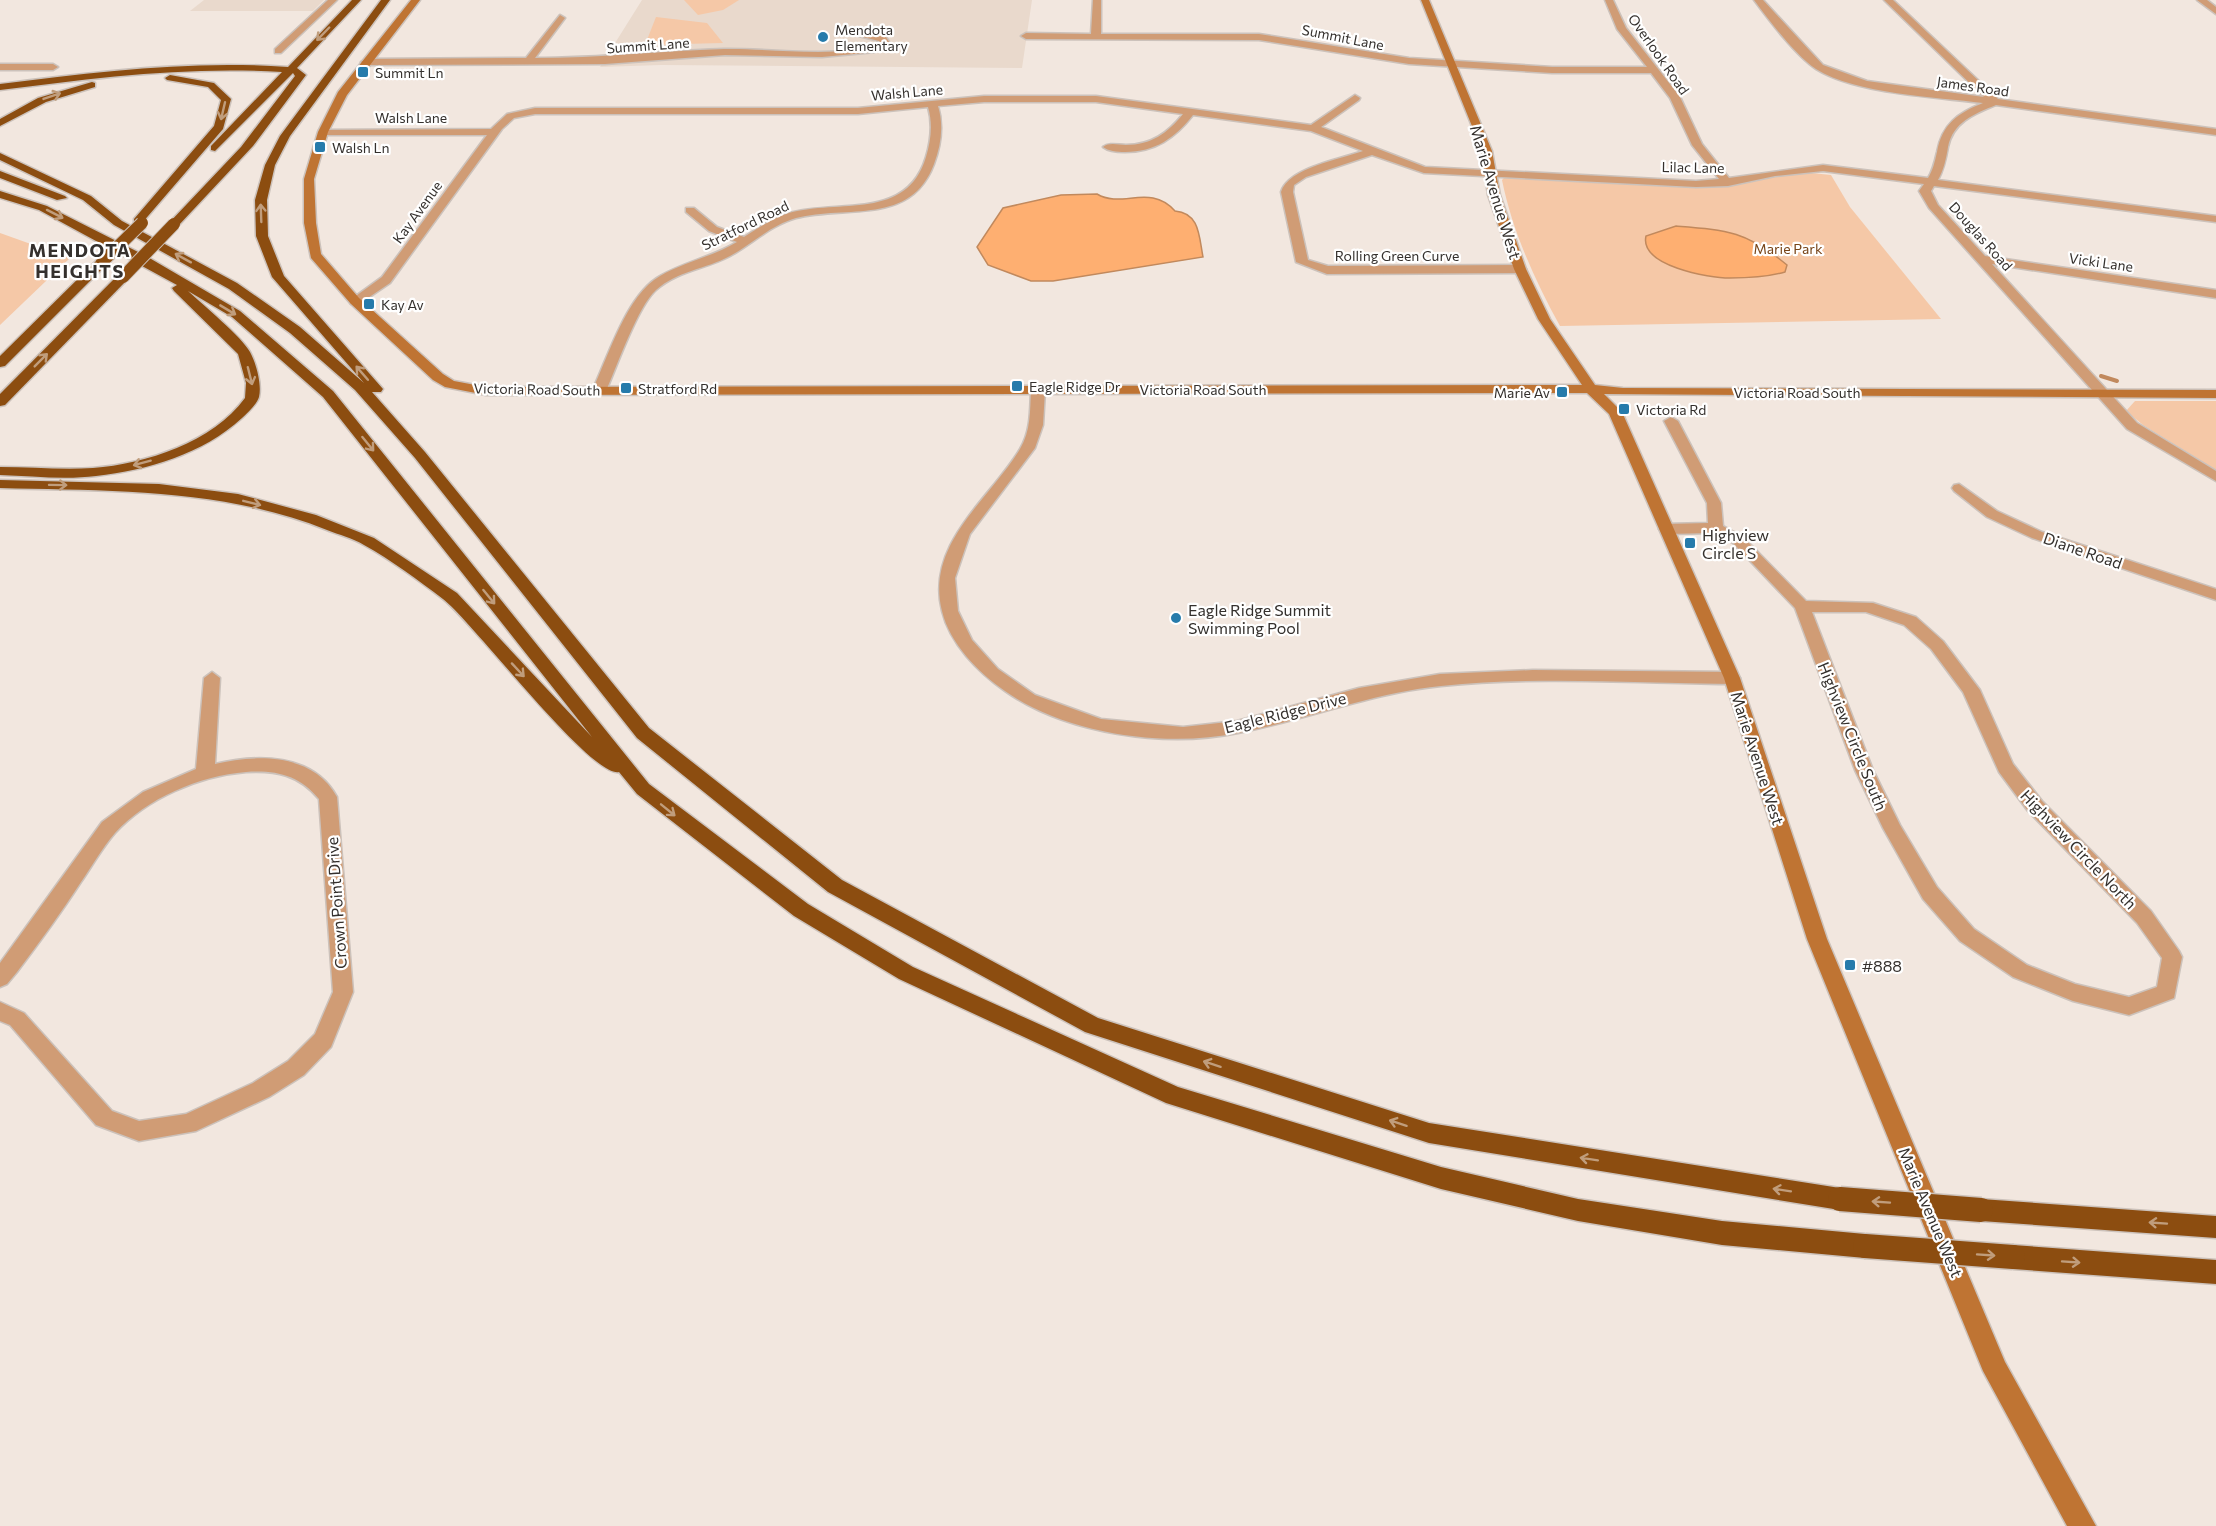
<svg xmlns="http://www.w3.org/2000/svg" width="2216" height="1526" viewBox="0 0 2216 1526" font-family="Commissioner,sans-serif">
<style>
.built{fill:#e9d9cc}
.green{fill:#f5c8a7}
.water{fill:#feaf71;stroke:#c1895d;stroke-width:1.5}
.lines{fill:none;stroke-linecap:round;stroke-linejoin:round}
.stream{stroke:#c1895d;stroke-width:4}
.street-casing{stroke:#ccc2bb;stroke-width:3}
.secondary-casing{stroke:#ccc2bb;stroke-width:3}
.highway-casing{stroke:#ccc2bb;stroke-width:3}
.street{fill:#d09c75;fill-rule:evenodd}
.secondary{fill:#bf7433;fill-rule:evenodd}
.highway{fill:#8c4d10;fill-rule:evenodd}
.highway-bridge-far1-casing{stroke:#ccc2bb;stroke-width:14;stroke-linecap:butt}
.highway-bridge-casing{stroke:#ccc2bb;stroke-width:27;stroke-linecap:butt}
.highway-bridge-far1{stroke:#8c4d10;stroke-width:12}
.highway-bridge{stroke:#8c4d10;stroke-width:24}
.oneway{stroke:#c09d7c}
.poi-dot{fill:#267bab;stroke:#fff;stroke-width:2}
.labels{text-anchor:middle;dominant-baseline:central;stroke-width:4.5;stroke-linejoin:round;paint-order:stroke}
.far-poi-label{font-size:14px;fill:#34302d;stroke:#fff;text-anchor:start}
.far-street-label{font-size:14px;fill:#34302d;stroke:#fff}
.far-park-label{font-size:14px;fill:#774417;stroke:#fff}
.street-label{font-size:16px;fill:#34302d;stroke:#fff}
.poi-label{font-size:16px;fill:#34302d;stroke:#fff;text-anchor:start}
.far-district-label{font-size:18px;font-weight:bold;letter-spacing:1.5px;fill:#34302d;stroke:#fff}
</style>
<rect width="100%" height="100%" fill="#f2e7df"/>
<g class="built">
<polygon points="204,0 324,0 313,11 190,11"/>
<polygon points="642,0 1032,0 1022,68 661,65 600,67"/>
</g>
<g class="green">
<polygon points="684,0 739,0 723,10 698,15"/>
<polygon points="656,17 707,23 723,43 645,45"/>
<path d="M1802,172l29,3 19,32 91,112 -381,7c-25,-45 -48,-96 -58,-146l4,-4 209,11c30,-3 58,-13 87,-15z"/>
<polygon points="0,233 70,258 0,325"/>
<polygon points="2135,401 2216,401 2216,470 2143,425 2126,411"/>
</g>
<g class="water">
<path d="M1097,194c25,15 53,-11 78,17 25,2 24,26 28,46l-150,24h-22l-43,-16 -11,-18 26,-39 58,-13z"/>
<path d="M1676,226c52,4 70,5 111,39l-2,7c-17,5 -37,6 -55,6 -21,0 -91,-12 -84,-42z"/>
</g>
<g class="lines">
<polyline class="stream" points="2101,376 2117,381"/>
<defs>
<g id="street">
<polygon points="328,0 337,0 281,53 275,53 275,49"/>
<path d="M1093,0h8v34h158l150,24 143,9h95l-30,-38 -12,-29h8l13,28 54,69 22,47 27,34 94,-13 105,13c5,-8 7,-17 9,-26 5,-28 21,-39 46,-49 -47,-6 -127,-9 -167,-34 -21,-14 -47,-49 -62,-69h9l60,65 44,16 117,16 -100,-97h9l105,99 218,30v6l-220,-30c-22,9 -43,17 -48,42 -2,12 -4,22 -10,33l278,36v6l-282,-36 -3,5 7,14 47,51 231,34v8l-224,-34 145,159 79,48v10l-89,-52 -198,-221 -10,-17 5,-7 -101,-13 -48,5 -47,10 -32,1 -272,-14 -52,-18 -66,22 -12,8 -1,7 15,68 20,6 192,-1 6,4 -6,4 -193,1 -31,-12 -15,-70c7,-24 60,-33 82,-41l-52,-20 -118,-16c-18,23 -38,37 -68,37 -8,0 -17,-1 -22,-5 6,-5 15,-2 23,-2 25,0 42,-12 57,-31l-87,-12h-112l-46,4c6,20 3,39 -4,58 -23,62 -87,41 -138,54 -25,7 -44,26 -66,38 -24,13 -53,15 -74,34 -18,16 -39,76 -50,101l-7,4 -7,-4c16,-34 35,-97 68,-115 24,-14 52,-19 77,-34l-28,-11 -23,-19v-4h8l23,19 27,10c14,-9 29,-19 45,-24 50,-14 118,8 137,-56 5,-17 7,-33 2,-50l-70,7h-323l-21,4 -12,11 -112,154 -31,21h-8l-2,-3 33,-24 105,-142h-164l-4,-1v-4l172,-1 16,-15 28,-6h323l126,-12h112l215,29 44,-30 5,3 -1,2 -38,27 104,40 271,14 23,-2 -27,-34 -22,-47 -19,-25h-99l-143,-9 -150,-24 -233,-1 -5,-3 5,-3 65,1z"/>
<polygon points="2197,0 2207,0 2216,7 2216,14"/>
<path d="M560,15l5,3 -30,40c64,0 126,-7 189,-9 47,-1 113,10 157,-5l-2,-3 -36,-9v-4l3,-1 40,10 5,8 -16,7 -53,5 -97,-2 -120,9 -239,1 -5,-3 5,-3 160,-1z"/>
<polygon points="0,64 53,64 58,67 53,70 0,70"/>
<path d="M1038,386l7,4 -2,35 -8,23 -65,86 -15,44 3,33 14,29 26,29 37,26 66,24 82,8 54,-6 122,-33 81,-14 93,-4 199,2 8,6 -8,6c-96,-1 -195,-8 -291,2 -70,7 -135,34 -203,47 -73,15 -172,1 -233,-42 -27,-19 -55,-47 -63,-80 -17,-67 48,-112 78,-162 11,-18 10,-39 11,-59z"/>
<path d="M1671,417l7,4 43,82 2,23 20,11 63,64 67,2 43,14 27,24 37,49 33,74 29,37 109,110 28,40 3,6 -8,41 -45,17 -56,-14 -60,-24 -53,-36 -37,-42 -40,-71 -28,-58 -60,-162 -62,-65 -20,-10 -46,1 -8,-5 8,-5 41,-1 -1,-20 -43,-82zM1812,612h54l38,13 27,24 32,43 36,80 29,39 109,112 25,35 -5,29 -28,10 -54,-13 -48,-19 -53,-36 -37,-42 -37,-62 -27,-55z"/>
<polygon points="1959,484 1997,511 2042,532 2216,589 2216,600 2032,538 1987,517 1954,491 1952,488 1954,485"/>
<path d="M212,672l8,6 -5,86c42,-10 98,-11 122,33l16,195 -22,55 -27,28 -35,22 -73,34 -57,10 -43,-16 -86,-100 -10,-4v-19l24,11 88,98 27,10 47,-7 67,-31 35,-22 27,-27 18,-42 -14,-193c-20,-24 -43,-29 -73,-27 -47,4 -99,26 -131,61 -13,15 -23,33 -34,49 -20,31 -42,61 -64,90l-10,12 -7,3v-24l102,-141 41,-30 53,-23 8,-91z"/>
</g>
<polygon id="secondary" points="411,0 420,0 347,95 328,132 314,179 316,223 321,254 359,298 443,374 454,381 486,387 1582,385 1538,319 1514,269 1488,195 1482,151 1421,0 1429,0 1492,151 1500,195 1526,269 1550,319 1595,385 1623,388 2216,390 2216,398 1604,394 1622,412 1740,678 1827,939 2005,1362 2096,1526 2067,1526 1983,1371 1807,939 1724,678 1609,414 1587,393 486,395 445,387 433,380 351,304 311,258 304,223 304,179 318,132 338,92"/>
<g id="highway">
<path d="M352,0h9l-64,68 9,7 -53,71 -75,80 -10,-2 73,-77 54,-71 -2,-3 -78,78 -4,-1v-4l71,-74c-95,-6 -188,6 -282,18v-6c97,-12 190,-24 288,-17z"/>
<polygon points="381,0 390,0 290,136 275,165 267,200 268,236 284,276 383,389 381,392 372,392 425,452 649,728 842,880 1098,1018 1429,1123 1840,1188 1848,1191 1852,1199 1848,1207 1840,1210 1429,1143 1085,1032 828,892 637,738 415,458 355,390 290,333 229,289 114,225 83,200 0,160 0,153 91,196 122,221 237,283 300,327 364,383 272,277 256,236 255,200 265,165 280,136"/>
<polygon points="170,75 214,83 231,99 223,129 142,223 134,223 134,219 214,126 221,100 208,87 167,80 165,78"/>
<polygon points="92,82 95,83 95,87 46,102 0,126 0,119 38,98"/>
<polygon points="0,171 65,196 67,198 57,200 0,178"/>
<path d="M0,191l47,15 99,50 94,55 93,80 316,393 159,120 105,63 265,120 263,80 137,32 144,22 143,13 8,4 4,8 -4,8 -8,4 -143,-13 -144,-24 -137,-32 -275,-86 -267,-124 -105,-63 -157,-122 -18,-22c-28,6 -146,-150 -176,-173 -25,-19 -52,-39 -79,-54 -11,-7 -25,-10 -37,-15 -104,-42 -217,-39 -327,-42v-8l159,4 79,10 78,21 58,23 83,55 135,144 -269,-340 -91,-80 -44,-26c15,14 54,46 62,61 6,11 12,32 9,45 -2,7 -11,15 -17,21 -39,36 -94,52 -146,58 -31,4 -65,0 -96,-1v-8c31,0 62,3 93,1 53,-4 120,-26 152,-70l1,-15 -8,-29 -64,-63 -2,-3 5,-3 -138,-75 -39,-12z"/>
<polygon points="102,258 106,259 106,265 5,366 0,367 0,356 98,259"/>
<polygon points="123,273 127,274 127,280 5,405 0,406 0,394 119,274"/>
<polygon points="1981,1199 2216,1216 2216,1238 1981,1221 1973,1218 1969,1210 1973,1202"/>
<polygon points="2013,1245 2216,1260 2216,1284 2013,1269 2005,1265 2001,1257 2005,1249"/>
</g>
</defs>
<use href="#street" class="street-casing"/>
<use href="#secondary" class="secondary-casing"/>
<use href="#highway" class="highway-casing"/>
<use href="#street" class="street"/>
<use href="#secondary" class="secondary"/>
<use href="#highway" class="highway"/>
<defs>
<g id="highway-bridge-far1">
<polyline points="102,262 142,223"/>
<polyline points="123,277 174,224"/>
</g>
<g id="highway-bridge">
<polyline points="1840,1199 1981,1210"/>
<polyline points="1865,1246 2013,1257"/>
</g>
</defs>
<use href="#highway-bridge-far1" class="highway-bridge-far1-casing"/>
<use href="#highway-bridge" class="highway-bridge-casing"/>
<use href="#highway-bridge-far1" class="highway-bridge-far1"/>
<use href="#highway-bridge" class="highway-bridge"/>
</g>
<defs><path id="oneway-shaft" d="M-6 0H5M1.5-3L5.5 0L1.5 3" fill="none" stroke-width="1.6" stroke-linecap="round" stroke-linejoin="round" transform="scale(1.5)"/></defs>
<g class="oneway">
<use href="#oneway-shaft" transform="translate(323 34) rotate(134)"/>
<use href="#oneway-shaft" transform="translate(52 96) rotate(-19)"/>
<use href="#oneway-shaft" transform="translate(223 111) rotate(103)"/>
<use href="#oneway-shaft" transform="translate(261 213) rotate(-92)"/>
<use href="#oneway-shaft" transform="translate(55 214) rotate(27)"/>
<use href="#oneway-shaft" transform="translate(183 258) rotate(-151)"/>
<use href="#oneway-shaft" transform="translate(228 310) rotate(31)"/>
<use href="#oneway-shaft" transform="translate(41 360) rotate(-45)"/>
<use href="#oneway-shaft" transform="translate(362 373) rotate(-131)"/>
<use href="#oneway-shaft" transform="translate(250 376) rotate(76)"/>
<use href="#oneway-shaft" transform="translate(368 444) rotate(51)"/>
<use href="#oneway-shaft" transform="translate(142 463) rotate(165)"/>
<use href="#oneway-shaft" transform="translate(58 485) rotate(1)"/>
<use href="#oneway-shaft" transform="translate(252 503) rotate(14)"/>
<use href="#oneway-shaft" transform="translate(489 597) rotate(51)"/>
<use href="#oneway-shaft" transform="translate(518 670) rotate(47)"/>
<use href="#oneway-shaft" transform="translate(668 810) rotate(39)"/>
<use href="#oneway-shaft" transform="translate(1212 1064) rotate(-162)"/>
<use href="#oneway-shaft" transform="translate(1398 1123) rotate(-162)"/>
<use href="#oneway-shaft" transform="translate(1589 1159) rotate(-171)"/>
<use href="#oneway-shaft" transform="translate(1782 1190) rotate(-171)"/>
<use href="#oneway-shaft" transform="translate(1881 1202) rotate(-176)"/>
<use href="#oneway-shaft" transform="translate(2158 1223) rotate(-176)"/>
<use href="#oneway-shaft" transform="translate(1986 1255) rotate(4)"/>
<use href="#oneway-shaft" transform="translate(2071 1262) rotate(4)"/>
</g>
<g class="poi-dot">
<circle cx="823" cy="37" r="6"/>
<rect x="357" y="66" width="12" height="12" rx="3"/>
<rect x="314" y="141" width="12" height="12" rx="3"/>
<rect x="363" y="298" width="12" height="12" rx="3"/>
<rect x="1011" y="380" width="12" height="12" rx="3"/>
<rect x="620" y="382" width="12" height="12" rx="3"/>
<rect x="1556" y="386" width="12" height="12" rx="3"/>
<rect x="1618" y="403" width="12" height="12" rx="3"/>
<rect x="1684" y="537" width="12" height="12" rx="3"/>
<circle cx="1176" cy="618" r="6"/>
<rect x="1844" y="959" width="12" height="12" rx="3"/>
</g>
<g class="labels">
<g class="far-poi-label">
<text x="835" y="29">Mendota<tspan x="835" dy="16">Elementary</tspan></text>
<text x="375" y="72">Summit Ln</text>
<text x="332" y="147">Walsh Ln</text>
<text x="381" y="304">Kay Av</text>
<text x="1029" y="386">Eagle Ridge Dr</text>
<text x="638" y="388">Stratford Rd</text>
<text x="1550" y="392" text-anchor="end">Marie Av</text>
<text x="1636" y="409">Victoria Rd</text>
</g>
<g class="far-street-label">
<text transform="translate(1343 37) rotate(11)">Summit Lane</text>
<text transform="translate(648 45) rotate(-4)">Summit Lane</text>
<text transform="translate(1659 54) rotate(55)">Overlook Road</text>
<text transform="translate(1973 86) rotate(8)">James Road</text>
<text transform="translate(907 92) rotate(-5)">Walsh Lane</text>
<text x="411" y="117">Walsh Lane</text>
<text transform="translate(1693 167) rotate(1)">Lilac Lane</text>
<text transform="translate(417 212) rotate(-54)">Kay Avenue</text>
<text transform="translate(745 225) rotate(-26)">Stratford Road</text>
<text transform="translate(1981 236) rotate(48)">Douglas Road</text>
<text x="1397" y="255">Rolling Green Curve</text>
<text transform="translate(2101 262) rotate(8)">Vicki Lane</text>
<text transform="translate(537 389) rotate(1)">Victoria Road South</text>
<text x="1203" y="389">Victoria Road South</text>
<text x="1797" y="392">Victoria Road South</text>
</g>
<g class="far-park-label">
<text x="1788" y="248">Marie Park</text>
</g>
<g class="street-label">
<text transform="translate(1496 192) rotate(73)">Marie Avenue West</text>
<text transform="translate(2083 550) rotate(19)">Diane Road</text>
<text transform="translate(1285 712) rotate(-14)">Eagle Ridge Drive</text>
<text transform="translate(1853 736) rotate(68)">Highview Circle South</text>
<text transform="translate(1758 758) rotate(72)">Marie Avenue West</text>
<text transform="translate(2079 849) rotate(46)">Highview Circle North</text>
<text transform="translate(336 903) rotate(-94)">Crown Point Drive</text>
<text transform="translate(1931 1212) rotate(67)">Marie Avenue West</text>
</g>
<g class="poi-label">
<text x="1702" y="534">Highview<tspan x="1702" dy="18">Circle S</tspan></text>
<text x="1188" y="609">Eagle Ridge Summit<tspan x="1188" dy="18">Swimming Pool</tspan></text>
<text x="1862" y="965">#888</text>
</g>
<g class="far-district-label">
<text x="80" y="250">MENDOTA<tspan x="80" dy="21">HEIGHTS</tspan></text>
</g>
</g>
</svg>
